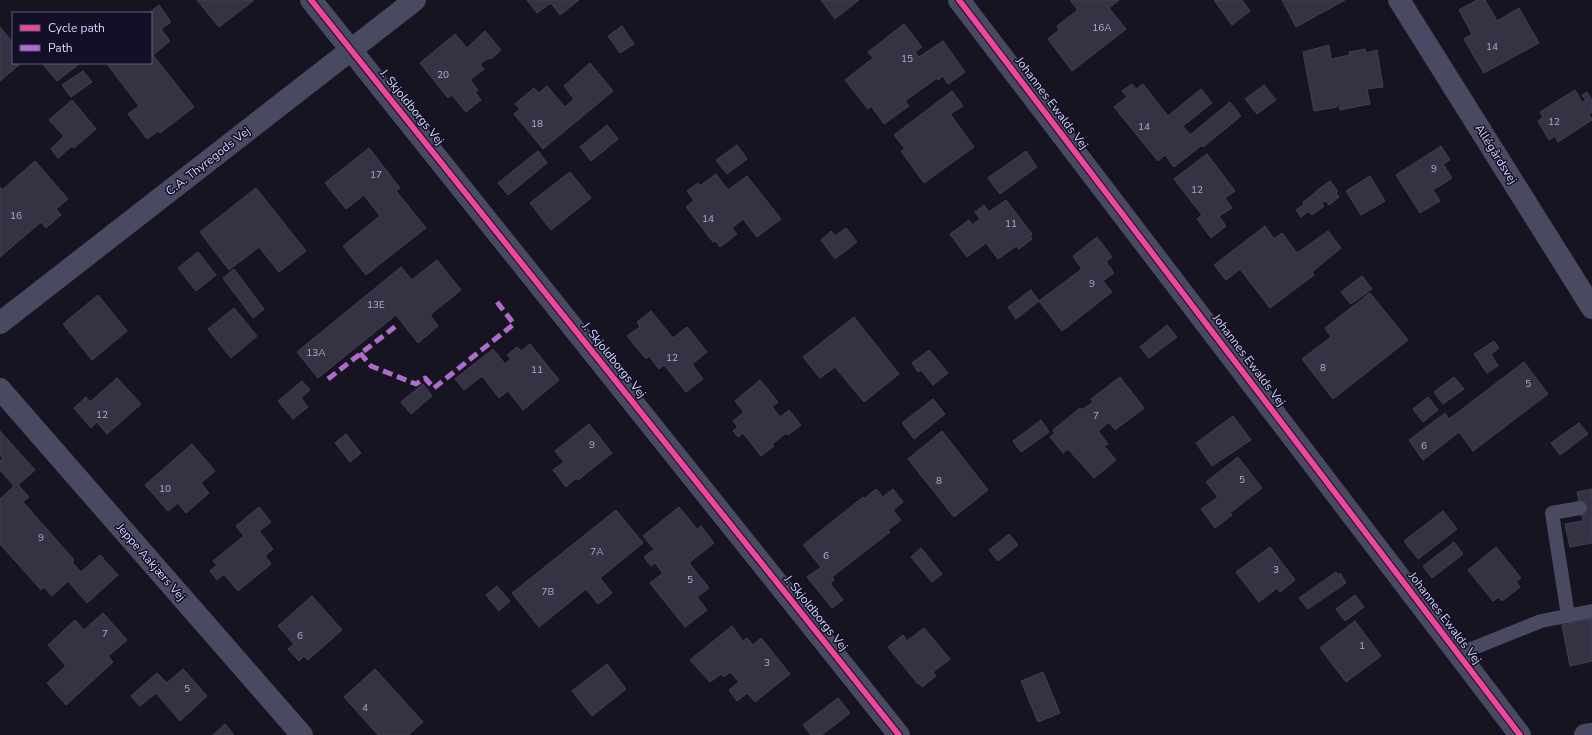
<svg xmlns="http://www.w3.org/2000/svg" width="1592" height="735" viewBox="0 0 1592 735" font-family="'Nunito Sans',sans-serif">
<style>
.building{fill:#343243;stroke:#433f54}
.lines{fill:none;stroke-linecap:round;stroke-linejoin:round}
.service{stroke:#4a4962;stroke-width:14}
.minor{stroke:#4a4962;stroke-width:22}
.tertiary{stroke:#4a4962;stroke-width:22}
.quiet{stroke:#b06ccc;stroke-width:5;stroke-dasharray:10 5;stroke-linecap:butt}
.cycleway-casing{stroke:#130f26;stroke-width:8}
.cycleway{stroke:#ed469a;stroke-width:6}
.labels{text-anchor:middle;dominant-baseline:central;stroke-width:3;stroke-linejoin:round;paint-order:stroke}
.number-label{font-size:10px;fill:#b0acd0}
.street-label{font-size:12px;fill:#d9d4ff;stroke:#130f26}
</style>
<rect width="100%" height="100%" fill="#161421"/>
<g class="building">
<polygon points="197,0 252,0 253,1 219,27"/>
<polygon points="527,0 579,0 560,15 551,3 537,13"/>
<polygon points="821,0 859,0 835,19"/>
<polygon points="1070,0 1119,0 1109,8 1126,29 1072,71 1048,39 1059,30 1057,26 1078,10"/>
<polygon points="1214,0 1242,0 1250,11 1232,25"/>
<polygon points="1282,0 1345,0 1296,27"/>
<polygon points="1477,0 1485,0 1497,21 1519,8 1539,43 1484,73 1464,39 1472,34 1459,10"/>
<polygon points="159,5 171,22 161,29 170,41 153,55 194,107 160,133 158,131 147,139 128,114 139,106 107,64 108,63 151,63 151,13 149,13"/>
<polygon points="904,24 922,47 915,52 919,57 943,41 965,72 948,84 943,76 938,80 937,78 905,101 909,106 884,124 871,106 868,109 845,80 873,58 868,52"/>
<polygon points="622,26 634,44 620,53 608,36"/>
<polygon points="0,27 13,43 13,63 21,63 0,81"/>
<polygon points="485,31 501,50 491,59 489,58 480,64 484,69 470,80 478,90 475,92 481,100 466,112 452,95 448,98 420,63 455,34 467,48"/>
<polygon points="1329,45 1331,59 1350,55 1349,52 1365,49 1366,53 1377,50 1383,87 1367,89 1370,104 1340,110 1339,104 1337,104 1337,107 1314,111 1303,52"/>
<polygon points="42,63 79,63 79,64 57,81"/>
<polygon points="590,63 613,91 543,149 514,114 520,109 515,104 534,88 539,93 547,86 565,107 574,99 564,86"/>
<polygon points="83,71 92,82 71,97 62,85"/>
<polygon points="1132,84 1136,89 1143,84 1168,116 1201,89 1212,103 1183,126 1190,135 1230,102 1241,116 1203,147 1202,145 1174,167 1165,155 1158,161 1114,107 1127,97 1122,91"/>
<polygon points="1264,85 1276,100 1257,114 1245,99"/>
<polygon points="1575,90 1582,102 1586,101 1582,95 1587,92 1592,100 1592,112 1589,114 1592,120 1558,142 1555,136 1549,140 1538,121 1543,117 1540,112"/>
<polygon points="952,91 963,106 950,114 974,147 924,183 901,151 905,149 894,135"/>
<polygon points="72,100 96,129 74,148 72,146 58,158 51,149 64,136 49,120"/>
<polygon points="607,125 618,139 591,161 580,147"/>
<polygon points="737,145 747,159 727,174 716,160"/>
<polygon points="1441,146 1450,160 1443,164 1452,178 1433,190 1440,201 1420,213 1396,175"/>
<polygon points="369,148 400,188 396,191 426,228 366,275 343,246 380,216 364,195 346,209 325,183"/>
<polygon points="538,151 547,163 508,195 498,183"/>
<polygon points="1026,151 1037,167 1000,194 988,178"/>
<polygon points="1207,154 1235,191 1225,198 1232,208 1219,216 1226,226 1211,238 1197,219 1202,215 1174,179"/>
<polygon points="35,161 68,199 56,209 61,215 46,228 41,222 0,257 0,187 2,190"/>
<polygon points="570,172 591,198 551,230 530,203"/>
<polygon points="716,174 728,190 747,176 781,219 757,237 743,219 732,228 737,234 720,247 716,241 713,242 686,207 694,200 687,191 698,183 700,186"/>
<polygon points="1370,176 1385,201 1361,215 1346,191"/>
<polygon points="1330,181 1338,191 1336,193 1339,197 1329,205 1326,201 1323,202 1315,192"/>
<polygon points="256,188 306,251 279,272 259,247 229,270 200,232"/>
<polygon points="1315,193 1324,206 1312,215 1309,211 1301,217 1296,210 1304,204 1303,202"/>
<polygon points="1006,200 1032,234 1030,236 1032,239 1019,249 1016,246 998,259 986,243 967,257 950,234 969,220 972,225 980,219 975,212 984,205 989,212"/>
<polygon points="1265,226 1274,239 1282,233 1297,253 1328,231 1341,248 1312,272 1314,275 1270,308 1240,269 1226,280 1214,265"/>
<polygon points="846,228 857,242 835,259 821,240 831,231 835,236"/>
<polygon points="1097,237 1112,257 1106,262 1114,273 1103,281 1112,292 1062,331 1039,301 1082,269 1073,256"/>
<polygon points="198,252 216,275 196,291 178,268"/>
<polygon points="437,260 461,290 430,315 438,326 418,343 396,315 318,378 297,352 401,267 412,280"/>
<polygon points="234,269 264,309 253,318 223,278"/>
<polygon points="1362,276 1372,289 1351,304 1341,292"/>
<polygon points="1031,290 1039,301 1016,319 1008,307"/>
<polygon points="1370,293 1408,340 1333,399 1302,359 1331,337 1325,328"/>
<polygon points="98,295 127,331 92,360 63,324"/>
<polygon points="234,308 257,336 231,358 208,329"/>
<polygon points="651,311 673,338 687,327 707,352 692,364 703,379 686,392 664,365 659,369 649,356 646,359 627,336 640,327 637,322"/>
<polygon points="854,317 899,374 864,402 835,367 820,378 803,357"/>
<polygon points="1167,325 1177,337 1149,358 1140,347"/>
<polygon points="1494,341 1499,348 1491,354 1498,366 1487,373 1474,354"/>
<polygon points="530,344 559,380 523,410 508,391 499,398 482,376 464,390 455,379 493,349 505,364 511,359 507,355 517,347 521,351"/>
<polygon points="929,350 948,373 933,385 921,370 918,372 912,363"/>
<polygon points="1524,362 1548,394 1473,451 1459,432 1423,460 1409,440 1445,413 1449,419"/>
<polygon points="1120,377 1144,408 1115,430 1109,422 1098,431 1108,444 1104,446 1116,460 1094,478 1068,449 1063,453 1050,437 1055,433 1053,430 1080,408 1082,410 1093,402 1091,399"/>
<polygon points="1454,377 1464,389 1443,404 1434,392"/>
<polygon points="117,378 141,404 107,434 97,422 91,428 74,408 86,397 90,402"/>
<polygon points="760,380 778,402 772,407 780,417 789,410 801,425 788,435 786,433 772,444 774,446 761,456 743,433 738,437 733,431 738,427 733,421 744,412 735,401"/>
<polygon points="302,381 310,390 301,398 308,407 293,419 278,401"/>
<polygon points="423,384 432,396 411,414 401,402"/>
<polygon points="1428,397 1438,410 1423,422 1413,409"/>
<polygon points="933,399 945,414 914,439 902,423"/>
<polygon points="1233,416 1251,440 1212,466 1196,443"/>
<polygon points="1041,420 1049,432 1021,452 1013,441"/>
<polygon points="1579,423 1588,434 1560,455 1551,443"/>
<polygon points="589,424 612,453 578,480 576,478 566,487 553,470 564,462 555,451"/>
<polygon points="0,431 35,470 18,485 29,497 23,502 74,560 72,562 81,572 100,555 118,575 87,603 68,581 52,596 44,587 41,590 0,544 0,499 14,486 0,470 0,461 3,459 0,455"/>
<polygon points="942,431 988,490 954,517 908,459"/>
<polygon points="346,434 361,453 350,462 335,443"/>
<polygon points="192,444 215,471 201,483 209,493 186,513 178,503 168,511 145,485"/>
<polygon points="1238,457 1262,488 1230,513 1232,515 1215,528 1201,509 1218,497 1206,482"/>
<polygon points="876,489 883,497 893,489 903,502 893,510 901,520 888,530 890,532 832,577 834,580 830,583 843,600 832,608 807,577 821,567 803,545 863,497 864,499"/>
<polygon points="1592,489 1592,543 1570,547 1565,524 1583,521 1577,492"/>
<polygon points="259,507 271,522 259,531 273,549 265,556 271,564 238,591 224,574 217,580 210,571 217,565 213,561 244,536 236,526"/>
<polygon points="679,507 697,529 701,526 714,543 689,563 709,588 697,597 707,610 685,627 650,583 663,573 655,563 651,566 644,557 654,549 643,536"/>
<polygon points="616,510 643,543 600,578 612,593 598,604 586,589 539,627 512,593"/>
<polygon points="1443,511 1457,529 1418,559 1404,541"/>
<polygon points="1009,534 1018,545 998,561 989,550"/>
<polygon points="1454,542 1463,554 1432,578 1423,566"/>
<polygon points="1270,547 1295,580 1280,592 1277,588 1259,602 1236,572"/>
<polygon points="1496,547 1521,578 1516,582 1520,587 1502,601 1499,597 1493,601 1468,570"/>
<polygon points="921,548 942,574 932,582 911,557"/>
<polygon points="1336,572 1338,575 1340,573 1346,583 1308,609 1299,598"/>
<polygon points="497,586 510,601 499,611 486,595"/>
<polygon points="1355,595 1364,607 1345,621 1336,609"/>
<polygon points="312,596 342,630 308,660 304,656 299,661 288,649 294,644 278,626"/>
<polygon points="103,613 127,640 108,656 113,662 66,705 47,683 66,666 48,645 75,620 84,630"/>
<polygon points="1592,619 1592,661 1570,666 1562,625"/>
<polygon points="1355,621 1381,656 1346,682 1320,648"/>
<polygon points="732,626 743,641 747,638 753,645 761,638 790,674 755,702 747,693 737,701 729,690 739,682 730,672 724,677 721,674 710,682 690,660"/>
<polygon points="924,628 950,659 933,672 936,676 922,687 919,683 918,684 888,647 903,635 907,641"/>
<polygon points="607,664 626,689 592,716 572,691"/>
<polygon points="183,669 207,696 180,721 156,693 140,706 131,696 157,673 167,683"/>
<polygon points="375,669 423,722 408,735 378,735 344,697"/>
<polygon points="1043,672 1060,713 1038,722 1021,681"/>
<polygon points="838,698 850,713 822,735 811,735 803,725"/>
<polygon points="225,724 234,735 213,735"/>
</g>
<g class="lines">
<g class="service">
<polyline points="1568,616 1552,513 1580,508"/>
<polyline points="1459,654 1541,621 1592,611"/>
</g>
<g class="minor">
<polyline points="311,0 899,735"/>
<polyline points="959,0 1520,735"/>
<polyline points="1399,0 1592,308"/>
<polyline points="0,323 415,0"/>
<polyline points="0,389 302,735"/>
</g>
<polyline class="tertiary" points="1585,735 1592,734"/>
<g class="quiet">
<polyline points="360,353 371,366 416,384 425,378 434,388 514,324 494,298"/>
<polyline points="328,379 396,326"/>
</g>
<defs>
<g id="cycleway">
<polyline points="311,0 899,735"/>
<polyline points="959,0 1520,735"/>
</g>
</defs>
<use href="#cycleway" class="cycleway-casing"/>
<use href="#cycleway" class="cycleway"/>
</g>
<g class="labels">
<g class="number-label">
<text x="1102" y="28">16A</text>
<text x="1492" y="47">14</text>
<text x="907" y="59">15</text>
<text x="443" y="75">20</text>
<text x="1554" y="122">12</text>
<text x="537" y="124">18</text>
<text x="1144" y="127">14</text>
<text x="1434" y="169">9</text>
<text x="376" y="175">17</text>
<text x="1197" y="190">12</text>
<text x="16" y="216">16</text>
<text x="708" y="219">14</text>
<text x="1011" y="224">11</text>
<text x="1092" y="284">9</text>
<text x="376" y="305">13E</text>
<text x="316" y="353">13A</text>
<text x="672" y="358">12</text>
<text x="1323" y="368">8</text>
<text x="537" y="370">11</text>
<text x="1528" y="384">5</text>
<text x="102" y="415">12</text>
<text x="1096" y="416">7</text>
<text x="592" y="445">9</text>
<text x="1424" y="446">6</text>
<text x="1242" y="480">5</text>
<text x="939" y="481">8</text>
<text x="165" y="489">10</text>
<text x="41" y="538">9</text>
<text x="597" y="552">7A</text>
<text x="826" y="556">6</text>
<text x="1276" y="570">3</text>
<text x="690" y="580">5</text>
<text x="548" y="592">7B</text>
<text x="105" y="634">7</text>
<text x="300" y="636">6</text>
<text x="1362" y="646">1</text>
<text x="767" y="663">3</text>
<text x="187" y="689">5</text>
<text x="365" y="708">4</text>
</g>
<g class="street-label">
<text transform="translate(1052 103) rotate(53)">Johannes Ewalds Vej</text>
<text transform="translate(412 107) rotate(51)">J. Skjoldborgs Vej</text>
<text transform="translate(1496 154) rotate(58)">Allégårdsvej</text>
<text transform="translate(208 161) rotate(-38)">C.A. Thyregods Vej</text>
<text transform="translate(614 360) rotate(51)">J. Skjoldborgs Vej</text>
<text transform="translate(1249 360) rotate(53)">Johannes Ewalds Vej</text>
<text transform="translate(151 562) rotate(49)">Jeppe Aakjærs Vej</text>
<text transform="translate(816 613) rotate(51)">J. Skjoldborgs Vej</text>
<text transform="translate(1445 618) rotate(53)">Johannes Ewalds Vej</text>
</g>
</g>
<rect x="12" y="12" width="140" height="52" fill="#130f26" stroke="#625e7d"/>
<rect x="20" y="25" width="20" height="6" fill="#ed469a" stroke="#625e7d"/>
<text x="48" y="32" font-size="12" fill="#d9d4ff">Cycle path</text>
<rect x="20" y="45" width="20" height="6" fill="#b06ccc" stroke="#625e7d"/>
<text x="48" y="52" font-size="12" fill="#d9d4ff">Path</text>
</svg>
